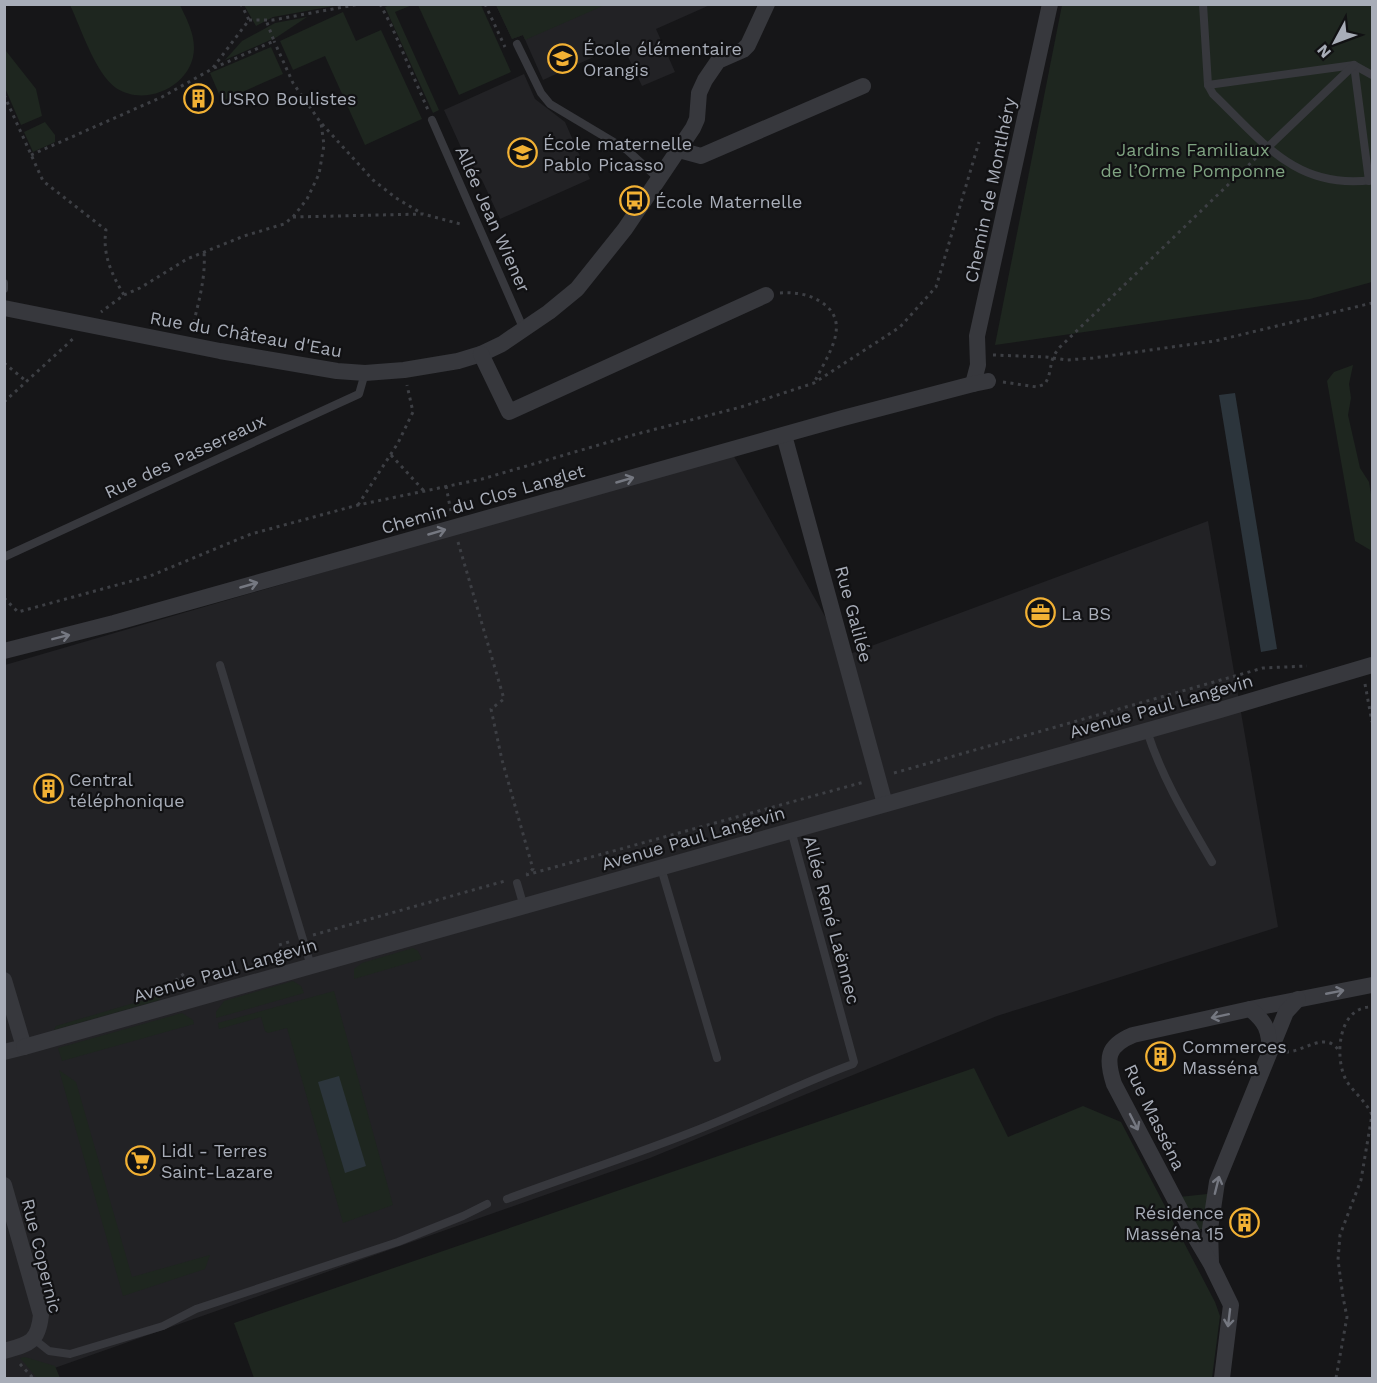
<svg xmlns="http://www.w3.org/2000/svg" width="1377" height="1383" viewBox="0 0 1377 1383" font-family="'Work Sans',sans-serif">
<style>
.built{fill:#222225}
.green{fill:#1e261f}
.water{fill:#2c353c}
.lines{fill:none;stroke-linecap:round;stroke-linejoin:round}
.path{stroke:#3d3f44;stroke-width:3;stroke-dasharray:3 4.5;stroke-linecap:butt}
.lane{stroke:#37383d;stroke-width:8}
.street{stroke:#37383d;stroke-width:16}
.oneway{stroke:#757881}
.labels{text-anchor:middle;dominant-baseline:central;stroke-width:4.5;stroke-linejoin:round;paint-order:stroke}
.poi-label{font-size:18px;fill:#a8adb8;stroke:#111113;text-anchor:start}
.park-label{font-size:18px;fill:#7fa381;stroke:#111113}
.street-label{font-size:18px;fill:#a8adb8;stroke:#111113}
</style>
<rect width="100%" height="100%" fill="#161618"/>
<g class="built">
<polygon points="496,5 710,5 656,29 675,72 642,86 622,44 543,80 523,35 512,39"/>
<polygon points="524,74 535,99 565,122 590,179 500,219 482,180 470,167 444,110"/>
<polygon points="732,453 847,655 1208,521 1278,927 997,1016 650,1158 46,1371 57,1378 5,1378 5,665"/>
</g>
<g class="green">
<path d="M70,5h110c6,13 14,27 14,43 0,37 -48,60 -78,40 -21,-15 -35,-60 -46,-83z"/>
<polygon points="244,5 244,4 339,5 273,17 256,26"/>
<polygon points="390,5 412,5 395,12 439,110 433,113 385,7"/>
<polygon points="418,5 481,5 511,72 459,95"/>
<polygon points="496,5 605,5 525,40 523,35 512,39"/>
<polygon points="1062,5 1372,5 1372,282 1310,299 995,345"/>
<polygon points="343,12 356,41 381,30 422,119 365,145 325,56 293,70 280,41"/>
<polygon points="307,17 277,37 225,60 242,41 275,23"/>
<polygon points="5,47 6,47 6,51 36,89 42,116 21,125 5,88"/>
<polygon points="271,47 283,74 222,101 210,73"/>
<polygon points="45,122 55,135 55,142 33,152 24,132"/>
<polygon points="1353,365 1349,384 1351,398 1348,415 1360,468 1369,482 1372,500 1372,551 1355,541 1327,381 1334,372"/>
<polygon points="413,948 418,951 422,959 354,979 354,969 362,963"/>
<polygon points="293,981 301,986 304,993 216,1018 216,1012 224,1001"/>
<polygon points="334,991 393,1205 343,1223 287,1028 268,1033 265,1031 261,1017 219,1029 218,1023"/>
<polygon points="161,995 160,1000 54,1030 56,1026"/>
<polygon points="182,1013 193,1020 194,1024 62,1061 58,1048"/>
<polygon points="974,1068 1008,1137 1083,1106 1121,1122 1215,1302 1220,1316 1212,1378 254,1378 234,1323"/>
<polygon points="59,1070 76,1082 132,1277 210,1255 205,1269 123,1296"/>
<polygon points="1207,1194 1207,1228 1196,1230 1179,1197"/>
<polygon points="25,1357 55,1366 60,1378 37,1378 20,1358"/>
</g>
<g class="water">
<polygon points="1235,393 1277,649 1261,652 1219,395"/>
<polygon points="339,1076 366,1166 345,1173 318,1082"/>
</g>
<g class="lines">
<g class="path">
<polyline points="380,4 391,25 428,110"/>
<polyline points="485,4 505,47"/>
<polyline points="249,20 273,20 360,4"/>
<polyline points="214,68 274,41 266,20"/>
<path d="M4,95l39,86 63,49c-4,24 6,45 18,65l-23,17"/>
<polyline points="322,124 373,180 396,198 421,213"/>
<polyline points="31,155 162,97 212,69 249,20 241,4"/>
<polyline points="293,217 423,214 464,225"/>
<path d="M780,293c14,-1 29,1 41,9 32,20 6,54 -6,79"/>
<polyline points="124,295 140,288 187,259 244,236 284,224 293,217 307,199 319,174 324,145 321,123 293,83 274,41"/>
<path d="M192,330c6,-27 14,-51 12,-78"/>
<polyline points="993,355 1046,357 1067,360 1093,358 1215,341 1372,303"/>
<polyline points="4,363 26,381"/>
<path d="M1003,382l34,5 8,-3c9,-16 2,-22 15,-37l200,-193"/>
<polyline points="4,402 75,337"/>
<polyline points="391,455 424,491"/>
<polyline points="446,486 451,512"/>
<polyline points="358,505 398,443 413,412 407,385"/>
<polyline points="458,542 504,699 491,709 502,760 533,869 527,874"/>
<polyline points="4,598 18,612 150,576 251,534 358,505 482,479 633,435 741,407 814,383 900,327 936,287 979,142"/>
<polyline points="1365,684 1372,722"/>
<polyline points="894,773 1263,668 1307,666"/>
<polyline points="526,875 864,782"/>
<polyline points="313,935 505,881"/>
<polyline points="279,945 292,941"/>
<polyline points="164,990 186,972"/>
<path d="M1286,1052c18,0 40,-22 53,-1"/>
<polyline points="20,1364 33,1378"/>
<path d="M1336,1378l11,-61 -4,-20 -5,-37 2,-25 21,-55 11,-65c-6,-14 -19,-23 -26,-35 -12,-23 -8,-74 26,-73"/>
</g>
<g class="lane">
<path d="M1203,4l5,81 5,9c50,48 83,96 159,86"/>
<polyline points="517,44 541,93 550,104 627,150 659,179"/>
<polyline points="1354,65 1369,181"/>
<polyline points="1208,85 1354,65 1372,75"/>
<polyline points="432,120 524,330"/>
<polyline points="1268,147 1354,65"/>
<polyline points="4,283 4,289"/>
<polyline points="4,557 359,394 365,373"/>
<polyline points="220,665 311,966"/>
<path d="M1147,731c15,47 40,88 65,131"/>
<polyline points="661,868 717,1058"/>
<polyline points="517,883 524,907"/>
<path d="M507,1199c62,-23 124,-43 185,-67 55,-21 106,-48 161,-68l1,-2 -63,-232"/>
<polyline points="34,1339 49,1351 70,1354 163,1326 196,1309 398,1242 463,1216 487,1204"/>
</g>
<g class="street">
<polyline points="679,150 701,156 863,86"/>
<polyline points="4,308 220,351 337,371 365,373 404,370 458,361 481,354 502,344 549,312 577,289 625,229 693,128 697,119 699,93 705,80 718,61 743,50 748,45 767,4"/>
<polyline points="481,354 509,412 766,295"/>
<polyline points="973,384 978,365 977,336 1050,4"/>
<polyline points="784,435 885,804"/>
<polyline points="4,651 114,623 843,418 973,384 988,381"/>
<polyline points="4,980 24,1047 4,1052"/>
<polyline points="1250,1009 1372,985"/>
<polyline points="24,1047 1220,710 1372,665"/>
<path d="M4,1185l37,130c-3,28 -12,29 -37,36"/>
<polyline points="1211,1263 1210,1229 1217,1182 1286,1012 1298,999"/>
<path d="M1222,1378l9,-73 -20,-41 -19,-32 -78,-148c-8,-25 -8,-38 19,-49l117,-26c16,13 19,21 20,42"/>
</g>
</g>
<defs><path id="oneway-shaft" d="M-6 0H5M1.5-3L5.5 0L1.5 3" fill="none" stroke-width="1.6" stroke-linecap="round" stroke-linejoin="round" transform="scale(1.5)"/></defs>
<g class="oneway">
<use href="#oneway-shaft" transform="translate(625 480) rotate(-16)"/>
<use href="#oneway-shaft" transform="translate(437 532) rotate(-16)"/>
<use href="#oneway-shaft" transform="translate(249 585) rotate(-16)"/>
<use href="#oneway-shaft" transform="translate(61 637) rotate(-14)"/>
<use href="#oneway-shaft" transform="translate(1335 992) rotate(-11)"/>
<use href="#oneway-shaft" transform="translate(1220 1016) rotate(168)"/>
<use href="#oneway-shaft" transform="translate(1134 1122) rotate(63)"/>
<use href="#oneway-shaft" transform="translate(1217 1185) rotate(-76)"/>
<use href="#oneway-shaft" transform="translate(1229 1318) rotate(97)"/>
</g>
<defs>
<symbol id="school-ring" viewBox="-11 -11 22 22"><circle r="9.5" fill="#111113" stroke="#f2b134" stroke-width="1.5"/><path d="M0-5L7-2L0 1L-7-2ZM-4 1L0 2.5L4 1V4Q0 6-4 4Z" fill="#f2b134"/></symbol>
<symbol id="building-ring" viewBox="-11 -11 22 22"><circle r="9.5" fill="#111113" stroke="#f2b134" stroke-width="1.5"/><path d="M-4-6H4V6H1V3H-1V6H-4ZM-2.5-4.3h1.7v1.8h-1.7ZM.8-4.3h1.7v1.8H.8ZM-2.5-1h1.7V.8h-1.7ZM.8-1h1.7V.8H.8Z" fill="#f2b134"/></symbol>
<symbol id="bus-ring" viewBox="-11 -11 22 22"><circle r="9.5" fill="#111113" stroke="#f2b134" stroke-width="1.5"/><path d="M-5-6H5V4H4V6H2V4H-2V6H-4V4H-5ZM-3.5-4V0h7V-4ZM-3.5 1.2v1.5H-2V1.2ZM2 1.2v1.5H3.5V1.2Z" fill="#f2b134"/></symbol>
<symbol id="office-ring" viewBox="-11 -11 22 22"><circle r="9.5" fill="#111113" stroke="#f2b134" stroke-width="1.5"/><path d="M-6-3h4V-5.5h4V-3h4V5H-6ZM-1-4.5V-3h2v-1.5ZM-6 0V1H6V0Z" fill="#f2b134"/></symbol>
<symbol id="supermarket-ring" viewBox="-11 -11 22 22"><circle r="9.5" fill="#111113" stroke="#f2b134" stroke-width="1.5"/><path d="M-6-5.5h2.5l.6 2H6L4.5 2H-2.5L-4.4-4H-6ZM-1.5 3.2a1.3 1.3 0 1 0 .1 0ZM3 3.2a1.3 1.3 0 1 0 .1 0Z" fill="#f2b134"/></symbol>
</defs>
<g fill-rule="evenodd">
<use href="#school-ring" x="546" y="42" width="33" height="33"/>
<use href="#building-ring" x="182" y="82" width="33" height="33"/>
<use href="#school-ring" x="506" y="136" width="33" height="33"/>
<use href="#bus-ring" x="618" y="184" width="33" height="33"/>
<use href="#office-ring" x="1024" y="596" width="33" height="33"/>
<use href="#building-ring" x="32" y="772" width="33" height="33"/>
<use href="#building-ring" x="1144" y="1040" width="33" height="33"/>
<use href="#supermarket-ring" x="124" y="1144" width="33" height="33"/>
<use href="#building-ring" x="1228" y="1206" width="33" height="33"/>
</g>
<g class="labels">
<g class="poi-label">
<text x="583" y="48">École élémentaire<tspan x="583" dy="21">Orangis</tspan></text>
<text x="220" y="98">USRO Boulistes</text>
<text x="543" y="143">École maternelle<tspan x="543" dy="21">Pablo Picasso</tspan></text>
<text x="655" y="201">École Maternelle</text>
<text x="1061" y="613">La BS</text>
<text x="69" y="779">Central<tspan x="69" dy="21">téléphonique</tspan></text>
<text x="1182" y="1046">Commerces<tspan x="1182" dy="21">Masséna</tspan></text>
<text x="161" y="1150">Lidl - Terres<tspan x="161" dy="21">Saint-Lazare</tspan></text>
<text x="1224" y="1212" text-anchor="end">Résidence<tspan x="1224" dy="21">Masséna 15</tspan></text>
</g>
<g class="park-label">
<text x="1193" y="149">Jardins Familiaux<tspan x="1193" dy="21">de l’Orme Pomponne</tspan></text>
</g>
<g class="street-label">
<text transform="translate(990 190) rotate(-78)">Chemin de Montlhéry</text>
<text transform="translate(493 219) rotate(66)">Allée Jean Wiener</text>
<text transform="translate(246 334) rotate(10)">Rue du Château d'Eau</text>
<text transform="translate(185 456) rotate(-25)">Rue des Passereaux</text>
<text transform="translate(483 499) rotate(-16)">Chemin du Clos Langlet</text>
<text transform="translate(854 614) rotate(75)">Rue Galilée</text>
<text transform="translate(1161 706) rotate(-16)">Avenue Paul Langevin</text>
<text transform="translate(693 838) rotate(-16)">Avenue Paul Langevin</text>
<text transform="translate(832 920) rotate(75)">Allée René Laënnec</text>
<text transform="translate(225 970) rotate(-16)">Avenue Paul Langevin</text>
<text transform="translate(1155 1117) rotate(64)">Rue Masséna</text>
<text transform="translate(42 1256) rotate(76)">Rue Copernic</text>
</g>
</g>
<rect width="1377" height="1383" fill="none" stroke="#a8adb8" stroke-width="12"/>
<g transform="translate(1335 42) rotate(229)" stroke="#111113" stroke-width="4.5" paint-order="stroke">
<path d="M0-4.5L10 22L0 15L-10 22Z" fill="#a8adb8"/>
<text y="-9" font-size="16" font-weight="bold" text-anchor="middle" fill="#a8adb8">N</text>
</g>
</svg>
